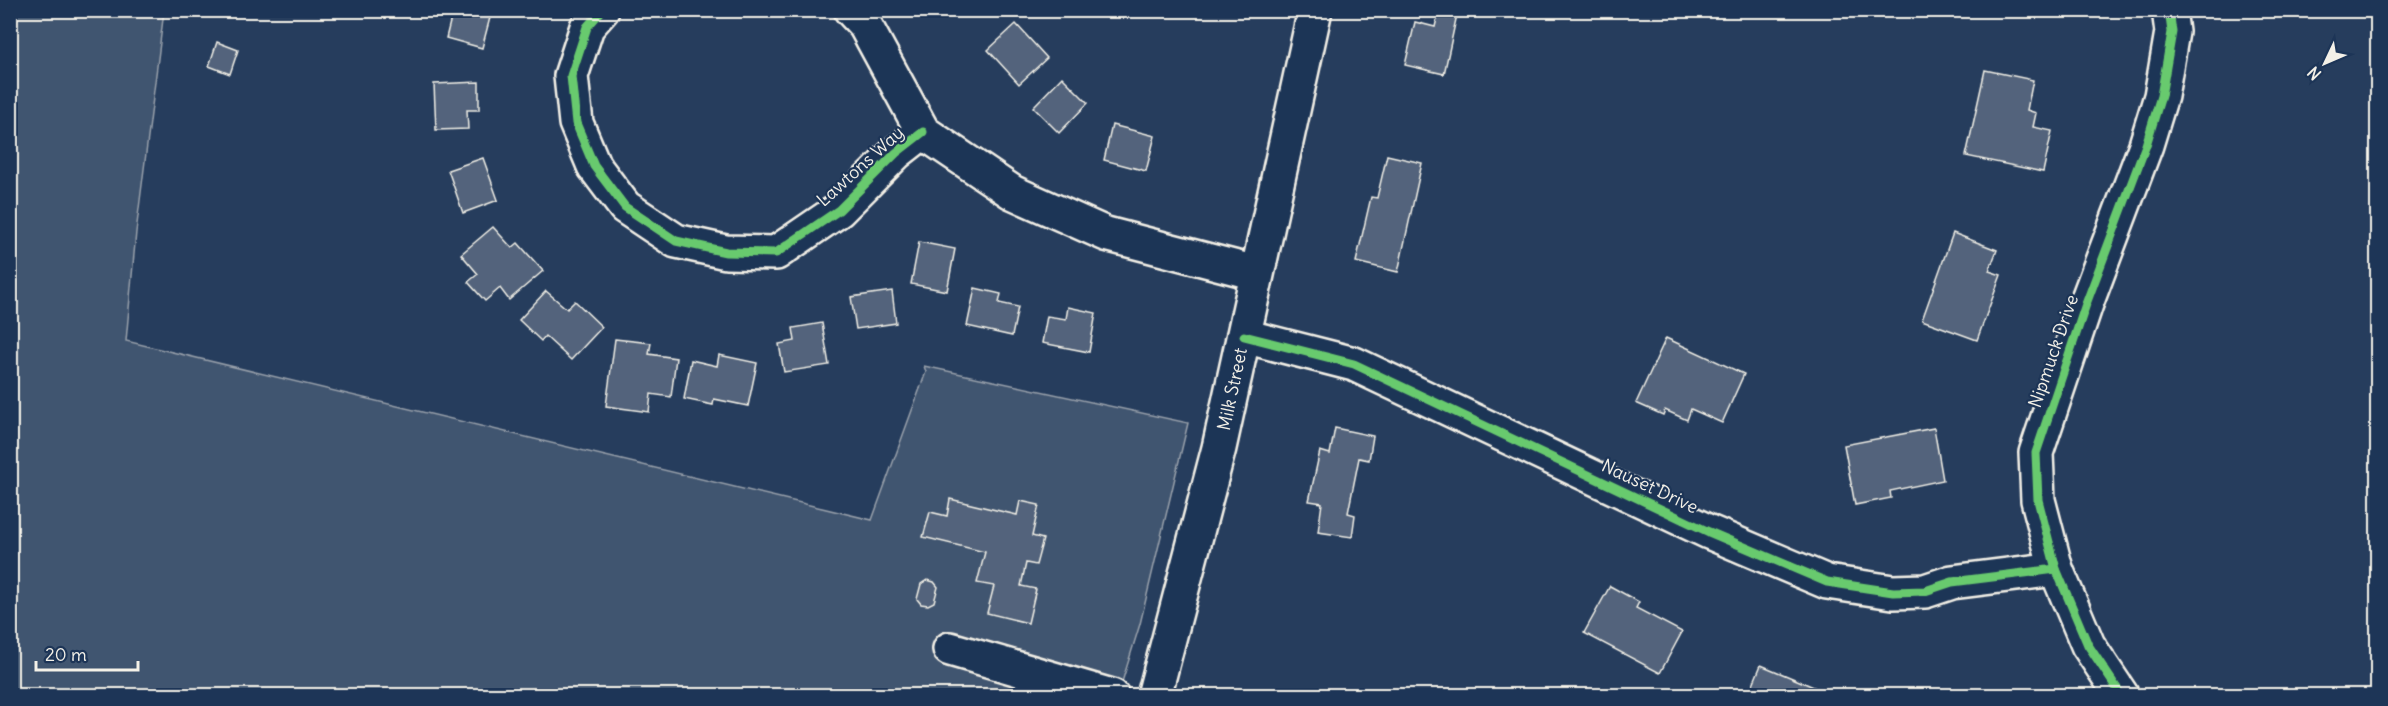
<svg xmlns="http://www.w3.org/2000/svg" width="2388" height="706" viewBox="0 0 2388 706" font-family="Delius,sans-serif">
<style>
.green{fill:#40546f;stroke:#9aa2ac;stroke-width:1.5}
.building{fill:#52647b;stroke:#f4f1e8;stroke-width:1.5}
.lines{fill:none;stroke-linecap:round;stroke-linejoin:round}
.minor-casing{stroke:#f4f1e8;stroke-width:38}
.major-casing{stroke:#f4f1e8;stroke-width:38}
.minor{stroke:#1d3557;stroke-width:33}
.major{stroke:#1d3557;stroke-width:33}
.cycleway-casing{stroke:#1d3557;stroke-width:13}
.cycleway{stroke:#67ca6e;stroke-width:9}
.labels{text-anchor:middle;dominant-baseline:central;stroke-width:4.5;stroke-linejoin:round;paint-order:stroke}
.street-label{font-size:18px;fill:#f4f1e8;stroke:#1d3557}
</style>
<rect width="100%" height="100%" fill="#263d5d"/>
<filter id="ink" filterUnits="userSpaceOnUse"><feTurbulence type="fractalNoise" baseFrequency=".0167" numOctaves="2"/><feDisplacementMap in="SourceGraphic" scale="12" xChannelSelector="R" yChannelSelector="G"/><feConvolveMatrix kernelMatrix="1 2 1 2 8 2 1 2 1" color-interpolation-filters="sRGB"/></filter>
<g filter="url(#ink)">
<polygon class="green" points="10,11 164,11 136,232 126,341 872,520 926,372 924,366 1188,423 1140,624 1118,695 11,695"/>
<g class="building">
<polygon points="453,10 492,10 482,48 446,38"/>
<polygon points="1439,10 1458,10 1444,74 1405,65 1415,22 1435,27"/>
<polygon points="1016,24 1047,58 1019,84 988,50"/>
<polygon points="217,42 238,50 230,74 209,66"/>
<polygon points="1985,70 2033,80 2027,110 2036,113 2033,127 2052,131 2043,172 1966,156"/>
<polygon points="1062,77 1088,103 1059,133 1033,107"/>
<polygon points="479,82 479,110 467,110 468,129 436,130 434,84"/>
<polygon points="1112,125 1155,136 1146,171 1104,160"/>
<polygon points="1387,155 1422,163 1398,272 1356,262 1371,197 1377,198"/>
<polygon points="483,158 498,200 463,213 448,170"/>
<polygon points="493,227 512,248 518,243 543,271 509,300 500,288 485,301 468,282 478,274 461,254"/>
<polygon points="1953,233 1997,250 1989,271 2001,275 1977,340 1922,320"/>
<polygon points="919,242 955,249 947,291 911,284"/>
<polygon points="975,288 1001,294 999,303 1018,307 1012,336 967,326"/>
<polygon points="546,291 567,309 575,301 602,327 571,360 545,336 541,341 519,320"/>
<polygon points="892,291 896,323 856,329 851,297"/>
<polygon points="1068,307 1096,313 1089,352 1042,343 1047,316 1066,319"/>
<polygon points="822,323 829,365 784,372 779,344 795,341 793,328"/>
<polygon points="1666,338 1744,374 1722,423 1691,409 1687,420 1665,410 1663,415 1636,403"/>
<polygon points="615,339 651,343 649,354 676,358 671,397 651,394 649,412 606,406"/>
<polygon points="719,355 757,363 748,406 714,399 713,405 684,399 691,360 717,366"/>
<polygon points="1335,428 1373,436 1369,460 1359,458 1348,513 1355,515 1352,537 1318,532 1322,503 1309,501 1320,451 1330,454"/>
<polygon points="1934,428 1943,480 1890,491 1891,498 1855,505 1844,445"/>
<polygon points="950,499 1017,515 1020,501 1039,505 1032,536 1043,539 1036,565 1026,563 1021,586 1036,589 1028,623 987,613 994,586 977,583 985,552 923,537 930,512 947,516"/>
<polygon points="927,580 934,582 938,587 934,602 928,605 921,604 917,599 921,584"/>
<polygon points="1610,586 1639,602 1636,608 1682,632 1660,673 1584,633"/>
<polygon points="1761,665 1828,693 1830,688 1849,696 1768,696 1751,689"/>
</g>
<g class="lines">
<defs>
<g id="minor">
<polyline points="602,10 587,27 571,76 576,123 594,166 625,207 676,241 726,252 776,253 839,210 896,153 923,132"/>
<polyline points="851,10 865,25 923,132 1012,192 1106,234 1256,273"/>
<polyline points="1244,336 1354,364 1709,532 1827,582 1893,592 1925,591 1952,582 2056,569"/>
<polyline points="950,649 1112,696"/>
<polyline points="2122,696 2088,645 2056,569 2038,500 2036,453 2086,304 2146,145 2161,96 2172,32 2169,10"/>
</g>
<polyline id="major" points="1154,696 1219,448 1315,10"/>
</defs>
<use href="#minor" class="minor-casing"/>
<use href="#major" class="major-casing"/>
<use href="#minor" class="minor"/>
<use href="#major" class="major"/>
<defs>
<g id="cycleway">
<polyline points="602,10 587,27 571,76 576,123 594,166 625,207 676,241 726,252 776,253 839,210 896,153 923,132"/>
<polyline points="1244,336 1354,364 1709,532 1827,582 1893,592 1925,591 1952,582 2056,569"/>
<polyline points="2122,696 2088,645 2056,569 2038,500 2036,453 2086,304 2146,145 2161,96 2172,32 2169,10"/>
</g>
</defs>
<use href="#cycleway" class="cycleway-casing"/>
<use href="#cycleway" class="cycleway"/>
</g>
</g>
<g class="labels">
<g class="street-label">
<text transform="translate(860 166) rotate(-42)">Lawtons Way</text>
<text transform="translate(2053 351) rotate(-71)">Nipmuck Drive</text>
<text transform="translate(1232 389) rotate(-78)">Milk Street</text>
<text transform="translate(1650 486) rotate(25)">Nauset Drive</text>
</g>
</g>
<rect width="2388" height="706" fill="none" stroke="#1d3557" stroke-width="36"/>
<rect x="18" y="18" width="2352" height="670" fill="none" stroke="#f4f1e8" stroke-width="2" filter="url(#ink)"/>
<g transform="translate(2325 63) rotate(226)" stroke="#1d3557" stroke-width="4.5" paint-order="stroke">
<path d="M0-4.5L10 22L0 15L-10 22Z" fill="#f4f1e8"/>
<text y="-9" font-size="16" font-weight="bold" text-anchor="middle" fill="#f4f1e8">N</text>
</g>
<path d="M36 661v9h102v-9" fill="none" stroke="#f4f1e8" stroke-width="3"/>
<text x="45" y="661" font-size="18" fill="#f4f1e8" stroke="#1d3557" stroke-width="4.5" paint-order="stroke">20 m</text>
</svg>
